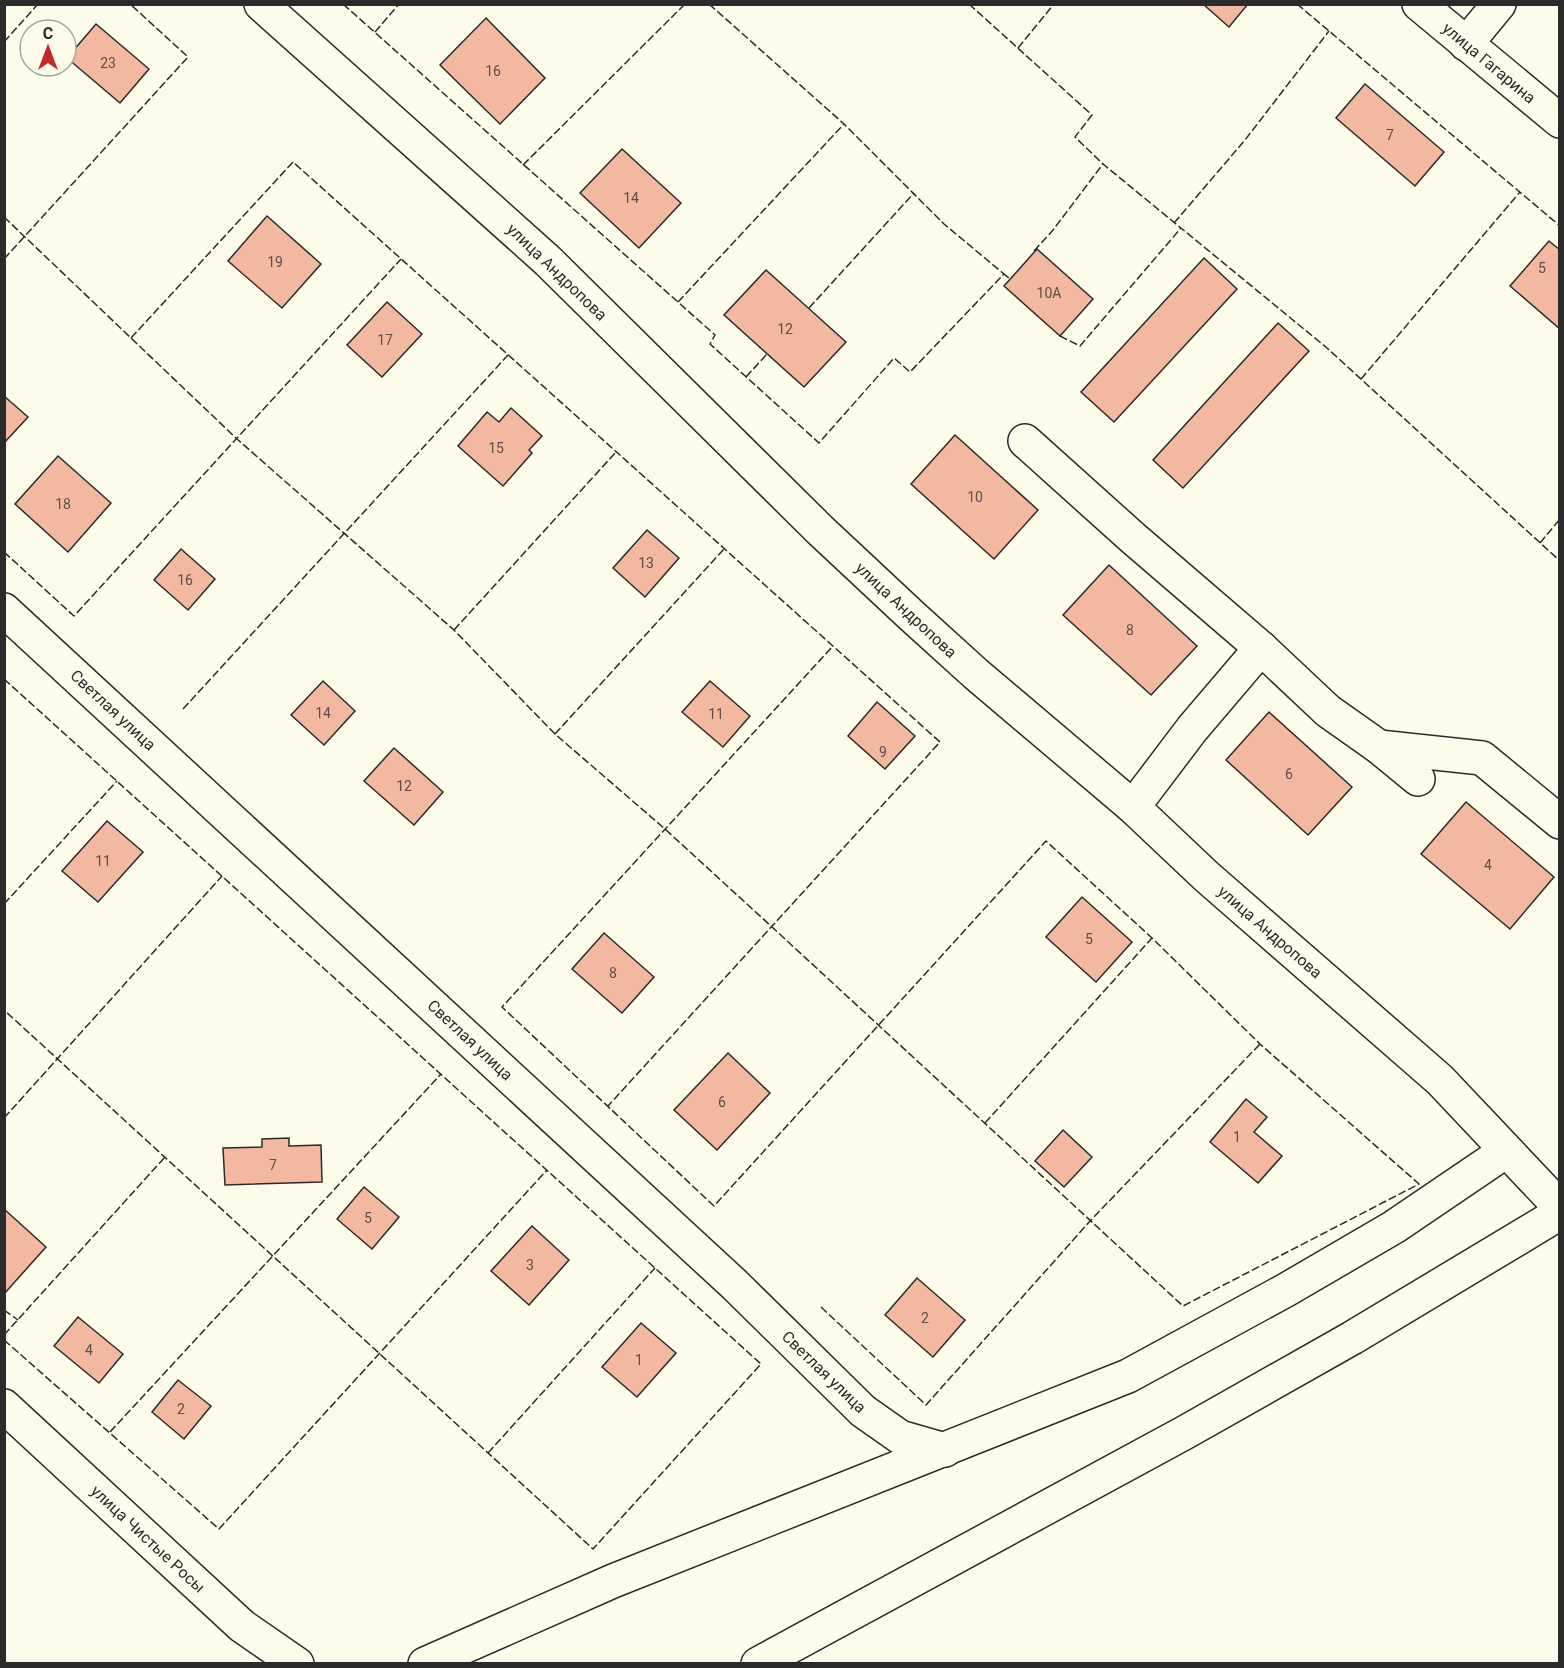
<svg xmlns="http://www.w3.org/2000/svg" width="1564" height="1668" viewBox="0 0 1564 1668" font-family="Roboto,sans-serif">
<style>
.building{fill:#f2b8a0;stroke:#2b2b2b;stroke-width:1.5}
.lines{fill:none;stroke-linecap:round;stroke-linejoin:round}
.minor-casing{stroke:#2b2b2b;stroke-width:36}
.major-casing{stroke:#2b2b2b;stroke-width:36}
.minor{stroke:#fdfbea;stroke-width:33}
.major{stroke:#fdfbea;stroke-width:33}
.fence{stroke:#2b2b2b;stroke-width:1.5;stroke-dasharray:8 3;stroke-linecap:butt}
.labels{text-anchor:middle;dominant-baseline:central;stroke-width:4.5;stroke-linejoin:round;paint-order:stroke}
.number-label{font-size:14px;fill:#5d4e48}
.street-label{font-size:16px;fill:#2b2b2b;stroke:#fdfbea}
</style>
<rect width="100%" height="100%" fill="#fdfbea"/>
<g class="building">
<polygon points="1203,4 1248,4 1229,27"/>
<polygon points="486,18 545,78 500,124 440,65"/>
<polygon points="96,24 149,69 120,103 67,58"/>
<polygon points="1365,84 1444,152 1415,186 1336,118"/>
<polygon points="622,149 681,203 639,248 580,193"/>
<polygon points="267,216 321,264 282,308 228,261"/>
<polygon points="1549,241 1560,250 1560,329 1510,286"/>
<polygon points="1037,249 1093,299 1060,336 1004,286"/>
<polygon points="1204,258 1237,289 1114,422 1081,392"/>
<polygon points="766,270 846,342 804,387 724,315"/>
<polygon points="387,302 422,334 382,377 347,345"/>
<polygon points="1278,323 1309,351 1183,488 1153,460"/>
<polygon points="4,396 28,417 4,443"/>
<polygon points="511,408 542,436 529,450 532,453 503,486 458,446 487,412 499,422"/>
<polygon points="955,435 1038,510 994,559 911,484"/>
<polygon points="58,456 111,503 68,552 15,504"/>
<polygon points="647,530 679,558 645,597 613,568"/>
<polygon points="181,549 215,579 188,610 154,580"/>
<polygon points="1109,565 1197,646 1151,695 1063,615"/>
<polygon points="323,681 355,711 324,745 291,715"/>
<polygon points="710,681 750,716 723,747 682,712"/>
<polygon points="877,702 915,736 885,769 848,736"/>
<polygon points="1269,712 1352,787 1308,835 1226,760"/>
<polygon points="394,748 443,792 414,825 364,781"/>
<polygon points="1466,802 1554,877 1510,929 1421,854"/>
<polygon points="107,821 143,852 98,902 62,871"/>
<polygon points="1082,897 1132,942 1096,982 1046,937"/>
<polygon points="604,933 654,977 622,1013 572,969"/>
<polygon points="728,1053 770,1093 717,1150 674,1110"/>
<polygon points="1246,1099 1267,1117 1254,1132 1282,1156 1258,1183 1210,1142"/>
<polygon points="1063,1130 1092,1157 1064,1187 1035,1161"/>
<polygon points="289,1138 289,1146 321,1145 322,1182 225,1185 223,1148 262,1147 262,1139"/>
<polygon points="364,1187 399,1217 372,1249 337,1219"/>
<polygon points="4,1209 46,1247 4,1294"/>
<polygon points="532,1226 569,1260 529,1305 491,1271"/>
<polygon points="917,1278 965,1320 933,1357 885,1315"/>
<polygon points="78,1317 123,1354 99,1383 54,1346"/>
<polygon points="641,1323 676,1353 637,1397 602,1367"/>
<polygon points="178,1380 211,1406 184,1439 152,1412"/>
</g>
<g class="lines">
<defs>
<g id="minor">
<polyline points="261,4 548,261 820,530 912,616 976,674 1133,807 1206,876 1440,1080 1560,1207"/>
<polyline points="1419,4 1560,121"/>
<polyline points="1466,44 1499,4"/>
<polyline points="1025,441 1133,538 1261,648 1328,711 1379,747 1418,779"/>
<polyline points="4,610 735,1285 863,1411 900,1437 945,1450"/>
<polyline points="1379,747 1482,758 1560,822"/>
<polyline points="1133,807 1192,729 1261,648"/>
<polyline points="4,1406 242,1626 297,1664"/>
<polyline points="425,1664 613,1581 1128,1376 1286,1290 1394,1227 1506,1151"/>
</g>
<polyline id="major" points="758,1664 1184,1433 1352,1338 1560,1213"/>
</defs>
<use href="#minor" class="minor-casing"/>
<use href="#major" class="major-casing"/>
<use href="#minor" class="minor"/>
<use href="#major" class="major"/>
<g class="fence">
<polyline points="343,4 715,335 710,344 819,443 894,358 910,372 1004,274 1009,278 1011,276"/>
<polyline points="709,4 844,124 944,224 1004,274"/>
<polyline points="969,4 1092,115 1075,137 1103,164 1327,348 1560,561"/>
<polyline points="1297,4 1560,226"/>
<polyline points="375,32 399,4"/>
<polyline points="4,42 38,4"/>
<polyline points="1018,48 1054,4"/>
<polyline points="523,165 685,4"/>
<polyline points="4,217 237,439 454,630 555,734 665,829 772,927 1183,1306 1419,1184 1260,1044 1152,938 1046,841 714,1206 502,1007 833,646"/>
<polyline points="1174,223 1245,140 1329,31"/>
<polyline points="1034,251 1053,230 1103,164"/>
<polyline points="4,259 188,57 130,4"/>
<polyline points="678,302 844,124"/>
<polyline points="809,308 914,193"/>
<polyline points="1060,336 1080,346 1181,228"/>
<polyline points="131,338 293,162 940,742 608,1106"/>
<polyline points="746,377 767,354"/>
<polyline points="1361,379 1520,192"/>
<polyline points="1540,543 1560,519"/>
<polyline points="4,552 74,616 401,259"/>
<polyline points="454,630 616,452"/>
<polyline points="4,679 761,1364 593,1549 4,1010"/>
<polyline points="183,709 508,355"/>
<polyline points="555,734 724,549"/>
<polyline points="4,904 117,781"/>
<polyline points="4,1118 222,876"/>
<polyline points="985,1123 1152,938"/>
<polyline points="821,1307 926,1405 1091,1220 1260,1044"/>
<polyline points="4,1310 18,1320"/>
<polyline points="4,1335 165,1157"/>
<polyline points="4,1340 219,1529 547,1170"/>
<polyline points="110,1432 441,1074"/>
<polyline points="488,1453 655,1268"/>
</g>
</g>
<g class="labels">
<g class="number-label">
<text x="108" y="63">23</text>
<text x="493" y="71">16</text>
<text x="1390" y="135">7</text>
<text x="631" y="198">14</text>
<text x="275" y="262">19</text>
<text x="1542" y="268">5</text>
<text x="1049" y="293">10А</text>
<text x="785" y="329">12</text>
<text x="385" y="340">17</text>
<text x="496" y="448">15</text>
<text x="975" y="497">10</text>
<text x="63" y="504">18</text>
<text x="646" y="563">13</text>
<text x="185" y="580">16</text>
<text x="1130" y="630">8</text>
<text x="323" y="713">14</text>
<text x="716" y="714">11</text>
<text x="883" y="752">9</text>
<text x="1289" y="774">6</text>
<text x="404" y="786">12</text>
<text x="103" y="861">11</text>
<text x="1488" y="865">4</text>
<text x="1089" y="939">5</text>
<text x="613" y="973">8</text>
<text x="722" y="1102">6</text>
<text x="1237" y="1137">1</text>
<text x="273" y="1165">7</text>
<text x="368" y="1218">5</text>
<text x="530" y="1265">3</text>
<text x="925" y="1318">2</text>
<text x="89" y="1350">4</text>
<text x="639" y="1360">1</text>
<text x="181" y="1409">2</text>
</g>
<g class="street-label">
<text transform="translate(1489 63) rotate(40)">улица Гагарина</text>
<text transform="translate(557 272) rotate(44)">улица Андропова</text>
<text transform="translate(906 610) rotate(43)">улица Андропова</text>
<text transform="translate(113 710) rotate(43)">Светлая улица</text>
<text transform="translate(1270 932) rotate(41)">улица Андропова</text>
<text transform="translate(470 1040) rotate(43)">Светлая улица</text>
<text transform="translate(824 1372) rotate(44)">Светлая улица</text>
<text transform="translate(148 1539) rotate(43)">улица Чистые Росы</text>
</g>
</g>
<rect width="1564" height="1668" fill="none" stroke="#2b2b2b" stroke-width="12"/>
<g transform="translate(48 48)"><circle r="28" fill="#fdfbea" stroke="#a9a89e" stroke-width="1.5"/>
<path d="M0-4.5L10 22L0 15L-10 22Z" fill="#c62828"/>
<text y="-9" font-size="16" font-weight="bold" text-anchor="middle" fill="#2b2b2b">С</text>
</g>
</svg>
